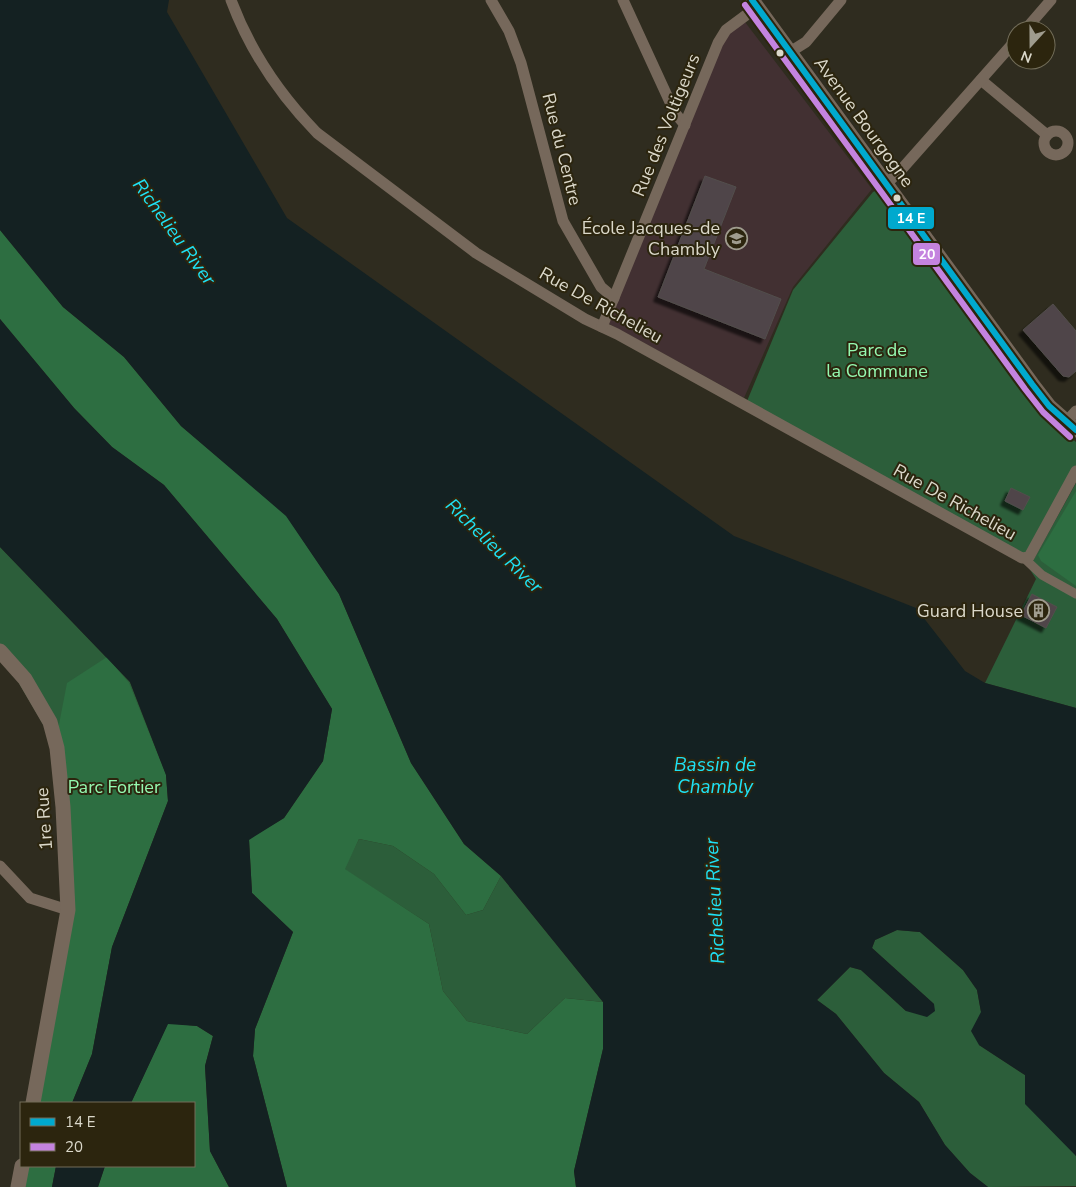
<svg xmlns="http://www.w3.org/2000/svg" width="1076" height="1187" viewBox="0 0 1076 1187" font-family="'Nunito Sans',sans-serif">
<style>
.education{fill:#423032}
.green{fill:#2c5e3a}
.forest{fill:#2d6e41}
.water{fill:#142122}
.building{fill:#4f4548;stroke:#524e4c;filter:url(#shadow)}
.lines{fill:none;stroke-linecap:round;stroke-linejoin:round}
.pedestrian{stroke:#76685b;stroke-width:9}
.minor{stroke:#76685b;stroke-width:11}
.tertiary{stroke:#76685b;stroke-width:15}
.bus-1-casing{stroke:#2c250e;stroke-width:10}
.bus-2-casing{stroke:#2c250e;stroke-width:10}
.bus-1{stroke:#00a9ce;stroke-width:6}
.bus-2{stroke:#c483df;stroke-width:6}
.bus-dot{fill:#dbd8ca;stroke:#2c250e;stroke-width:2}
.labels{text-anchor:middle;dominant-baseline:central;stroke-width:4;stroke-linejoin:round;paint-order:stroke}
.street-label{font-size:18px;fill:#dbd8ca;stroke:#2c250e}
.poi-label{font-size:18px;fill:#dbd8ca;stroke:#2c250e;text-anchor:end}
.park-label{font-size:18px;fill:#95f9b0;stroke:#2c250e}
.water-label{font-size:19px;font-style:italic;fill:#1fe1f4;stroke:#2c250e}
.line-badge{stroke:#2c250e;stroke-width:2}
.badge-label{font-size:14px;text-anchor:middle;font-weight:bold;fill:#fff}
</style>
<defs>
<filter id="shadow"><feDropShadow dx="-4.5" dy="4.5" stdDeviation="1" flood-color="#0009"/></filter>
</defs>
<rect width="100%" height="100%" fill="#2f2c1f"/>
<polygon class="education" points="745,22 872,189 793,287 744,398 604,321 722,38"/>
<g class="green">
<polygon points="879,189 1040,408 1052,422 1076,442 1076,471 1029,557 745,406 793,290 873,192"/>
<polygon points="1076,483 1076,708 985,683 1036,579 1029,568"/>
<polygon points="0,547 130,682 166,775 57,748 0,651"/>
<polygon points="359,839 393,846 434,874 466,915 483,910 501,876 603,1002 565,998 527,1034 467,1021 443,991 429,924 344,869"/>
<polygon points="897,930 920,932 963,970 977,990 981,1012 979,1045 1025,1075 1076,1156 1076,1186 988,1187 970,1173 945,1145 919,1102 884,1073 836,1014 817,1000 850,967 861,970 906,1011 934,1004 872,948 875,940"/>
</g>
<g class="forest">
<polygon points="0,230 63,307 124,357 181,426 286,515 339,594 411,763 464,844 501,876 483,910 466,915 434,874 393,846 359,839 345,869 429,924 443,991 467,1021 527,1034 565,998 603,1002 603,1049 574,1171 576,1187 287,1187 253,1056 255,1029 293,932 252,893 249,839 284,818 323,761 332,709 277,619 164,485 112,447 74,408 0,319"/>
<polygon points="1076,491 1076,586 1041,561 1038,555"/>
<polygon points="107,657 129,683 166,775 168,801 112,947 92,1054 72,1103 35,1103 66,928 56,740 67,683"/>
<polygon points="168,1023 197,1026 213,1036 205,1066 210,1151 229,1187 98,1187 105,1166 194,1166 194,1103 131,1103"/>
<polygon points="24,1166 56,1166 52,1187 20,1187"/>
</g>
<g class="water">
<polygon points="0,0 169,0 167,12 287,218 734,536 916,608 965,671 985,683 1076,708 1076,1156 1025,1104 1025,1075 979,1045 971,1031 981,1012 977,990 963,970 920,932 897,930 875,940 872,948 934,1004 935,1011 927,1017 906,1011 861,970 850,967 817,1000 836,1014 884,1073 919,1102 945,1145 970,1173 988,1187 576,1187 574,1171 603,1049 603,1002 501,876 464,844 411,763 339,594 286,516 181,426 124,357 63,307 0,230"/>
<polygon points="0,319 74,408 112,447 164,485 277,619 332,709 323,761 284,818 249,840 252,893 293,932 255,1029 253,1056 287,1187 229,1187 210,1151 205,1066 213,1036 197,1026 168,1024 131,1103 72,1103 92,1054 112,947 168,801 166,775 130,682 0,547"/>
<polygon points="56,1166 105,1166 98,1187 52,1187"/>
</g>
<g class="building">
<polygon points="705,176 736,187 704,269 781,299 765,339 658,297"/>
<polygon points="1053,304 1076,331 1076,371 1069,377 1063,376 1023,330"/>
<polygon points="1011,488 1030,497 1023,510 1005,501"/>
<polygon points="1032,594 1057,607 1046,628 1021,615"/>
</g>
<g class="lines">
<polyline class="pedestrian" points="1025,559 1042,575 1076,594"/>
<g class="minor">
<path d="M231,0c19,51 48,94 86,133l159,120 109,66 32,15 405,224 7,-1 47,-86"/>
<polyline points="491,0 509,31 521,63 563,221 601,287 614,298"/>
<polyline points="623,0 675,113 685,125"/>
<polyline points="1025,30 1051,0"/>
<polyline points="790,52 806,42 841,0"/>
<polyline points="981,80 1047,135"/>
<circle cx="1056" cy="143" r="12"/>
<polyline points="886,184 901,170 1016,40"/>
<polyline points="602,327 718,43 726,30 757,7"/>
<polyline points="1066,422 1076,411"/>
<polyline points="0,866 30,898 68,910"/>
</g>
<g class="tertiary">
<polyline points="752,0 1032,384 1049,406 1076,430"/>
<polyline points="0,651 25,679 50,722 57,748 63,807 68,910 33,1103"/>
<polyline points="18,1187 22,1166"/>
</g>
<defs>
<polyline id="bus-1" points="752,0 1032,384 1049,406 1076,430"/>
<polyline id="bus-2" points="745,5 1025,389 1043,412 1070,437"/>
</defs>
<use href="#bus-1" class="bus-1-casing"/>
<use href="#bus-2" class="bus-2-casing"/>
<use href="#bus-1" class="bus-1"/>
<use href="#bus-2" class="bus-2"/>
</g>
<defs>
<symbol id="school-ring" viewBox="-11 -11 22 22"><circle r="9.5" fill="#2c250e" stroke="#9f9c8e" stroke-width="1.5"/><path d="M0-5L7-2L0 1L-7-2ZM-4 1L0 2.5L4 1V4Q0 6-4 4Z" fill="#9f9c8e"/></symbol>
<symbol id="building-ring" viewBox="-11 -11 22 22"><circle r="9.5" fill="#2c250e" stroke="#9f9c8e" stroke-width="1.5"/><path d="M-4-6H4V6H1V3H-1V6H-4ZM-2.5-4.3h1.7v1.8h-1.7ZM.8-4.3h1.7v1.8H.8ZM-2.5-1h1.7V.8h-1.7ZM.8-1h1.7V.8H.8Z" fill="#9f9c8e"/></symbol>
</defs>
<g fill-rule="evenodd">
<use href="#school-ring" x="724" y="226" width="25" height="25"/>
<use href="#building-ring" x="1026" y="598" width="25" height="25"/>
</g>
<g class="bus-dot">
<circle cx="780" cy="53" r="4.5"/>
<circle cx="897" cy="198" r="4.5"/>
</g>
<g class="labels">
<g class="street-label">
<text transform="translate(864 122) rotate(54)">Avenue Bourgogne</text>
<text transform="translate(666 125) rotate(-68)">Rue des Voltigeurs</text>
<text transform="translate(562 149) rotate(76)">Rue du Centre</text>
<text transform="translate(601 305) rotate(29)">Rue De Richelieu</text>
<text transform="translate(955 502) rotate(29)">Rue De Richelieu</text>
<text transform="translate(44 819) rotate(-94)">1re Rue</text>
</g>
<g class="poi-label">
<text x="720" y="228">École Jacques-de<tspan x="720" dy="21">Chambly</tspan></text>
<text x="1023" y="611">Guard House</text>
</g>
<g class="park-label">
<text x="877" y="350">Parc de<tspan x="877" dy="21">la Commune</tspan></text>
<text x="114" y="787">Parc Fortier</text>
</g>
<g class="water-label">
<text transform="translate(174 232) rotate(54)">Richelieu River</text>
<text transform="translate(494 546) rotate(44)">Richelieu River</text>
<text x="715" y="765">Bassin de<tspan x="715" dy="22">Chambly</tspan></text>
<text transform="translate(715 901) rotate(-93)">Richelieu River</text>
</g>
</g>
<g class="line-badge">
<rect x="887" y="206" width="48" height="24" rx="5" fill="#00a9ce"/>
<rect x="912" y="242" width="29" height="24" rx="5" fill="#c483df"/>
</g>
<g class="badge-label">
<text x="911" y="223">14 E</text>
<text x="927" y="259">20</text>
</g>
<rect x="20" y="1102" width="175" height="65" fill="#2c250e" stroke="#726d59"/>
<rect x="30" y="1118" width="25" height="8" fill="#00a9ce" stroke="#726d59"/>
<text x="65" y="1127" font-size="15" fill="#dbd8ca">14 E</text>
<rect x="30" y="1143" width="25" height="8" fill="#c483df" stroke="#726d59"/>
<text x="65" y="1152" font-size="15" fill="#dbd8ca">20</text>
<g transform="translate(1031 45) rotate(201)"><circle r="24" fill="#2c250e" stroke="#726d59"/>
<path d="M0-4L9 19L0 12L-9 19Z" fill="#9f9c8e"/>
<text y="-8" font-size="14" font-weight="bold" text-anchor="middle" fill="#dbd8ca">N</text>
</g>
</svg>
